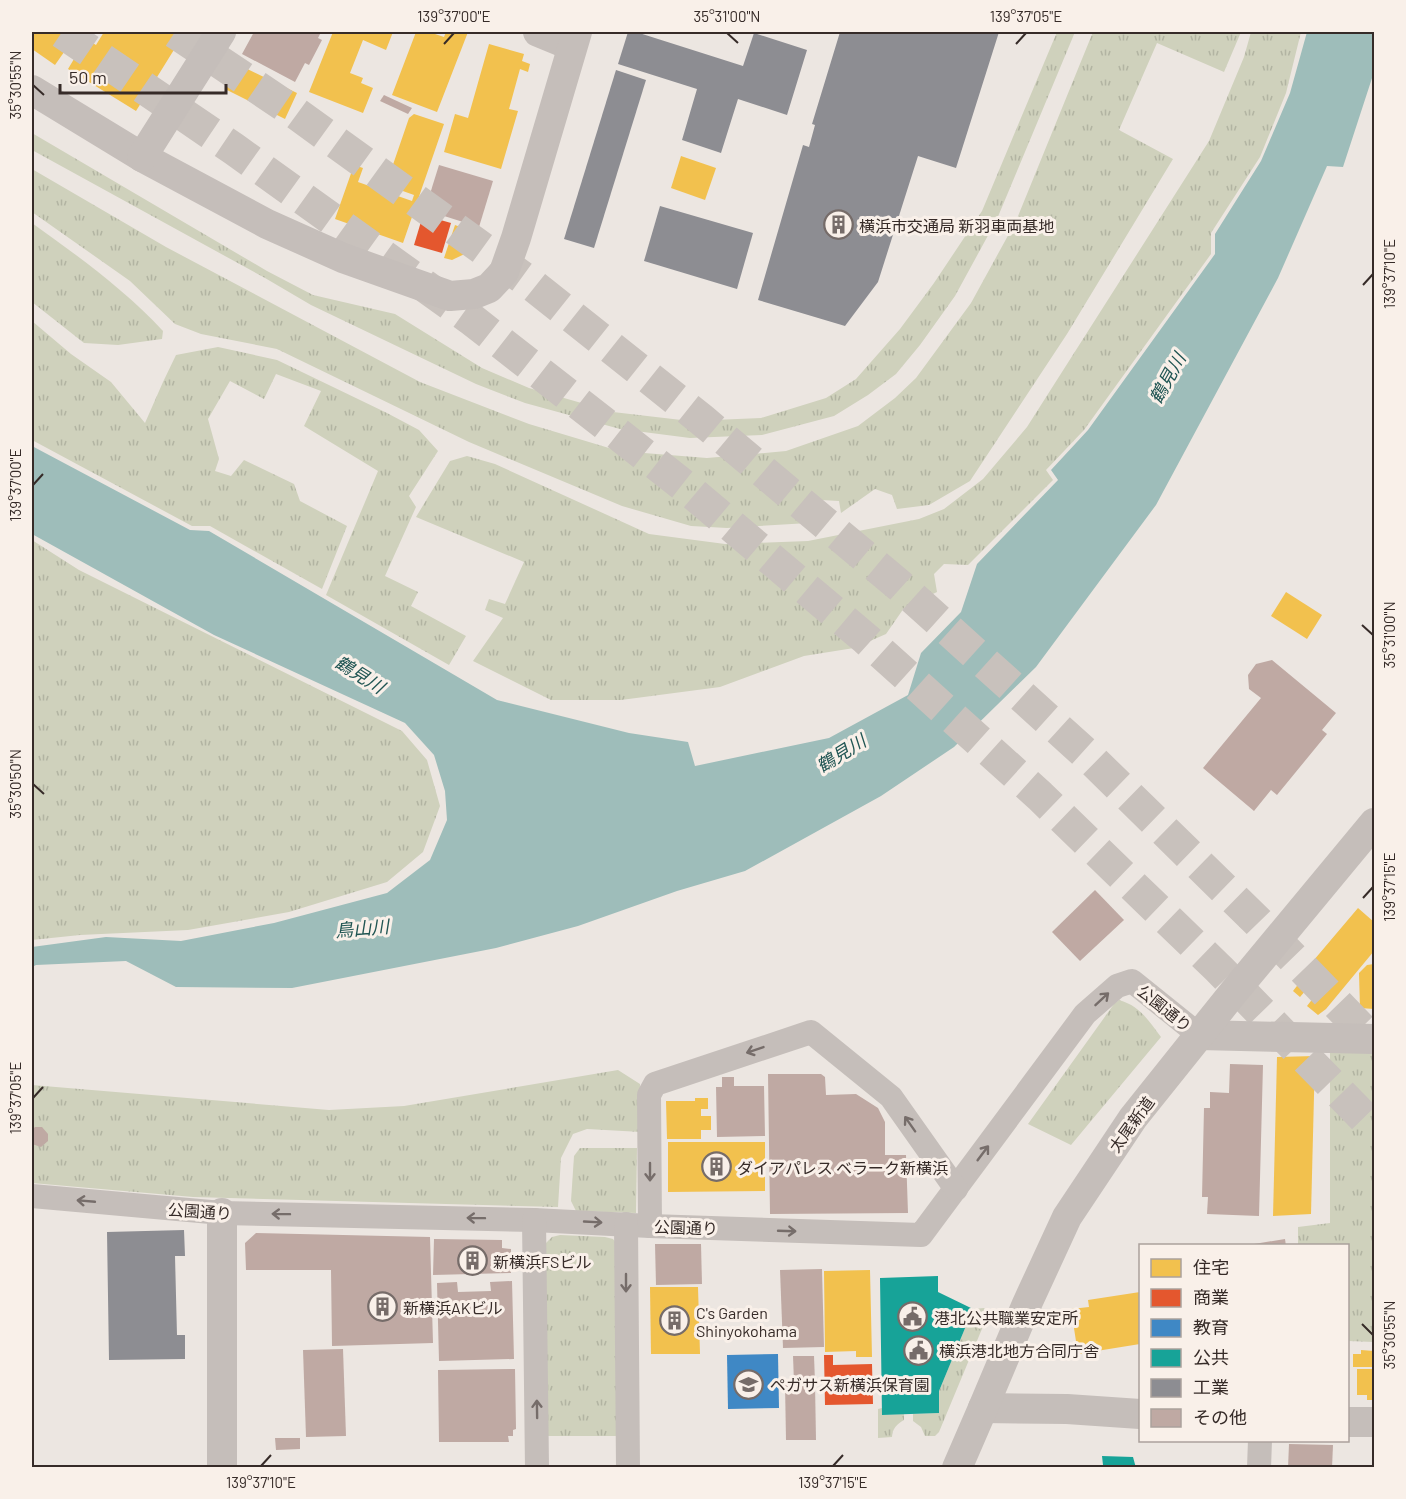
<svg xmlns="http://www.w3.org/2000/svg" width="1406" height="1499" viewBox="0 0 1406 1499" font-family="Barlow,'Noto Sans JP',sans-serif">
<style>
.grass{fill:url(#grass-tufts)}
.water{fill:#9ebdba}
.homes{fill:#f2c14e}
.shops{fill:#e4572e}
.schools{fill:#3f88c5}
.public{fill:#17a398}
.industry{fill:#8d8d92}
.building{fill:#bfa9a3}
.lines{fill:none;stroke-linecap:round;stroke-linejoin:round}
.motorway-tunnel{stroke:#c8c1bc;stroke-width:33;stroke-dasharray:33 16;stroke-linecap:butt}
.minor{stroke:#c5beba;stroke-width:24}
.tertiary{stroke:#c5beba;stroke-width:30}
.oneway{stroke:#766d6a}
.ticks{fill:none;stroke:#362b28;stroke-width:2}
.labels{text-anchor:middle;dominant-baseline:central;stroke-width:6;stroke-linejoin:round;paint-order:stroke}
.poi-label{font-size:16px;fill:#362b28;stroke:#f9f0e9;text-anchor:start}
.street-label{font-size:16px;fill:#362b28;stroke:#f9f0e9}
.water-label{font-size:18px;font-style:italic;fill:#205553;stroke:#f9f0e9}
.neatline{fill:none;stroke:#362b28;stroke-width:2}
.ticks-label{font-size:15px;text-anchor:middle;fill:#362b28}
</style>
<defs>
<pattern id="grass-tufts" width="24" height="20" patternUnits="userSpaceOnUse" patternTransform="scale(1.5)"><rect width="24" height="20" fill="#cfd1bc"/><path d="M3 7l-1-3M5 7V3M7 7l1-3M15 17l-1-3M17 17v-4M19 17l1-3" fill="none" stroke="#b2b4a2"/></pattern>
</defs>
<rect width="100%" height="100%" fill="#ece6e1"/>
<g class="grass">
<polygon points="1057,32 1075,32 997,219 955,296 920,345 896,374 868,395 834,416 762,435 690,438 620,429 525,403 476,384 311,305 265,278 32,150 32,133 267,271 313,295 395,314 482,368 529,388 613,412 690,421 761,418 826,398 856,379 900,329 934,283 982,211"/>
<polygon points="1093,32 1241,32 1224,72 1157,43 1119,130 1173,159 1067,334 970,481 929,505 897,509 892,495 875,489 841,513 839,501 821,500 809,523 727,528 691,526 622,506 469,442 277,349 201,334 175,324 130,281 32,212 32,169 166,247 420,382 529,424 619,451 707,458 786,451 858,426 895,398 916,378 971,303 1016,221"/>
<polygon points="1251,32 1301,32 1286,93 1260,157 1211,233 1211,254 1084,430 1046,470 1053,480 968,565 944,564 934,574 937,592 904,608 886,634 854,648 804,656 720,687 621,700 551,700 473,661 503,618 485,610 489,599 505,604 524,562 416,517 450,461 467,456 495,464 649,534 725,544 808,541 919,519 944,509 983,479 1027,427 1209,141 1244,57"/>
<path d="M32,223c46,33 92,66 131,108l-1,8 -44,6 -34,-2 -52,-41z"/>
<polygon points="32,321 71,354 111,382 145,423 163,382 176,355 218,347 277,360 387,413 419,430 438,451 409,496 416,507 385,576 418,592 411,606 466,636 449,665 326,595 378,471 304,426 321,391 276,374 264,399 230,381 208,419 219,459 215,471 231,476 244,460 294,484 300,501 347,526 322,589 210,526 192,526 32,440"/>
<polygon points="32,540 79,570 402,731 427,760 440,806 423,852 387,882 289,912 188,930 80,935 32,940"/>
<path d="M1119,1000c21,6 29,20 42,37l-90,108 -43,-21 86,-120z"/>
<polygon points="1374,1051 1374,1342 1348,1341 1348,1246 1298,1245 1298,1227 1330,1223 1330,1052"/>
<polygon points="618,1070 640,1084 641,1132 587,1129 573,1134 561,1158 558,1207 193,1197 32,1183 32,1085 329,1110 404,1106"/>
<polygon points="580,1148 637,1148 636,1213 576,1211 571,1201 574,1156"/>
<polygon points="560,1235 605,1237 613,1239 616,1243 619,1436 545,1436 546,1243 552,1237"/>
<polygon points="984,1308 989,1312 939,1432 935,1436 925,1436 921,1427 913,1421 913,1414 939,1413 939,1391 973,1309"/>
<path d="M882,1408v7l22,-1v6c-7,4 -12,9 -12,17l-14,1v-29z"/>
</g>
<polygon class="water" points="1307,32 1374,32 1374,72 1343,167 1327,166 1278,278 1156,505 1036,667 954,747 881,796 745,871 677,891 578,926 496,948 292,988 176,987 126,961 36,965 32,967 32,947 106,937 181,941 274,923 387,893 430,860 447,820 445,791 434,755 405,723 214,635 32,534 32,446 190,530 209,531 497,700 629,733 688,742 695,766 829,738 908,695 921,653 961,612 977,564 1058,480 1051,470 1088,430 1215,254 1215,234 1261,161 1290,93"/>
<g class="homes">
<polygon points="32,32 78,32 55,65 32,49"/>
<polygon points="104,32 111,33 112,32 185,32 136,111 68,69 86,39 96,45"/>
<polygon points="333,32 393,32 386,50 363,40 350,73 363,78 361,83 373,88 363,113 309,92"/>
<polygon points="416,32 429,32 444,37 446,32 468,32 437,112 392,95"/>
<polygon points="489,44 524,54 522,61 530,64 528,72 520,69 509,109 518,111 501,169 444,152 455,114 468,118"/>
<polygon points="233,62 297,93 285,119 225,89 231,76 227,74"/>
<polygon points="414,114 444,124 403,243 335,219 354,165 363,168 358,182 412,201 414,195 386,185 409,118"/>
<polygon points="681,156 716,168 705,200 671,188"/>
<polygon points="455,225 479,234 473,250 452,260 444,258"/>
<polygon points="1286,592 1322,615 1307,639 1271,616"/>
<polygon points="1358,908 1374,922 1374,951 1326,1009 1318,1015 1307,1006 1314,997 1306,990 1300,997 1293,991 1300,982 1297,980"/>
<polygon points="1374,964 1374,1009 1360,1008 1359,973 1367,965"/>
<polygon points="1315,1056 1311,1214 1273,1216 1277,1057"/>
<polygon points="695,1098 708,1098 708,1109 701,1109 701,1116 711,1116 711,1130 701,1130 701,1139 667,1139 666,1101 695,1101"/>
<polygon points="668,1142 765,1142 765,1191 668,1192"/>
<polygon points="870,1270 872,1357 856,1357 856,1351 825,1352 824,1271"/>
<polygon points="650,1287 698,1287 700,1354 651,1354"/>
<polygon points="1140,1292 1140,1344 1078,1354 1071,1309 1089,1307 1088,1300"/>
<polygon points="1361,1350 1374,1351 1374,1367 1353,1367 1353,1354 1361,1354"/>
<polygon points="1357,1369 1374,1369 1374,1400 1367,1400 1367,1395 1357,1395"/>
</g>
<g class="shops">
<polygon points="423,215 451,223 442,253 414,245"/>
<polygon points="824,1355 833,1355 833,1365 872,1364 873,1404 825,1405"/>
</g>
<polygon class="schools" points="778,1354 779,1408 728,1409 727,1355"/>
<g class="public">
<polygon points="938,1276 938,1292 973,1309 939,1391 939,1413 882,1415 880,1278"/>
<polygon points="1102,1456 1133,1457 1136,1468 1092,1468 1092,1465 1103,1465"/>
</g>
<g class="industry">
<polygon points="628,32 636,32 743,66 754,33 807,50 787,115 738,99 721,153 682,140 697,89 618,64"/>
<polygon points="840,32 999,32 956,168 918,156 878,282 845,326 758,300 803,145 809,147 815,125 812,124"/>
<polygon points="616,70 646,80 594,248 564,239"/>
<polygon points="660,206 753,233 737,289 644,261"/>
<polygon points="184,1230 185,1256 175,1256 177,1335 185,1335 185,1359 109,1360 107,1232"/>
</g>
<g class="building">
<polygon points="254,32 321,32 318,38 322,40 309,65 305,63 295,82 242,54"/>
<polygon points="384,95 412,108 408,114 380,101"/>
<polygon points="439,165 493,181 479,227 425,210"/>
<polygon points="1272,660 1336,713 1322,730 1327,734 1277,795 1271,790 1254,811 1203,768 1261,698 1249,689 1248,675 1256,664"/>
<polygon points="1095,890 1124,920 1080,961 1052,932"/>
<polygon points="1245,917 1252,922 1245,931 1239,926"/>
<polygon points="1230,1064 1263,1065 1259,1216 1207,1214 1208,1197 1202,1197 1204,1108 1210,1108 1210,1092 1229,1093"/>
<polygon points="768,1074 821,1074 825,1077 826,1095 856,1094 878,1108 885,1122 885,1155 906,1155 908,1213 770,1214"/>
<polygon points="722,1077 734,1077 734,1086 764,1086 765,1136 717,1137 716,1087 722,1087"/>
<polygon points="35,1127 42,1127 48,1134 48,1141 41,1147 32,1144 32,1130"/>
<polygon points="256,1233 430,1237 433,1343 332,1346 331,1270 246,1270 245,1243"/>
<polygon points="434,1239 502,1240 502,1248 511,1249 511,1273 433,1275"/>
<polygon points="1285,1239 1286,1246 1254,1246 1254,1244"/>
<polygon points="655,1244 701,1244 702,1284 656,1285"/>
<polygon points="822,1269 824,1347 783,1348 780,1270"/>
<polygon points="512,1281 514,1359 439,1361 437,1283 457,1282 458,1292 491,1291 490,1282"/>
<polygon points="343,1349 346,1436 306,1437 303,1350"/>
<polygon points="793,1356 814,1356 815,1382 794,1382"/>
<polygon points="515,1369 516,1429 513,1430 513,1436 508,1436 509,1442 439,1442 438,1370"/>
<polygon points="785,1384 815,1384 816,1440 786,1440"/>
<polygon points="275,1438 300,1438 300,1449 276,1450"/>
<polygon points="1289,1444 1333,1445 1332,1468 1288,1468"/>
</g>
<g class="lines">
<g class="motorway-tunnel">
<polyline points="62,32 234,149 471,319 683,485 866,639 1040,796 1219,969 1374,1128"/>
<polyline points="175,32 297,114 530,283 702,420 900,586 1086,754 1258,922 1374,1042"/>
</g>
<g class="minor">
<polyline points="32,1196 222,1213 534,1220 650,1226 921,1235 1085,1014 1117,986 1132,981 1199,1035"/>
<polyline points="534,1220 537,1468"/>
<polyline points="626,1224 628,1468"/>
<polyline points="650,1226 649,1095 655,1084 811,1032 891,1097 956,1189"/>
<polyline points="1259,1468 1260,1440"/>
</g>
<g class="tertiary">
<polyline points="538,32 572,46"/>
<polyline points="32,90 142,157 267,224 343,258 450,296 474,294 489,288 504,272 516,238 577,32"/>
<polyline points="142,157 221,32"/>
<polyline points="1199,1035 1374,1039"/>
<polyline points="222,1213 222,1468"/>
<polyline points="983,1408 1067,1409 1140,1414"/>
<polyline points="1348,1422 1374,1422"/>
<polyline points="957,1468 983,1408 1026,1306 1067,1217 1133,1118 1233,993 1374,823"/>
</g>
</g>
<defs><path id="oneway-shaft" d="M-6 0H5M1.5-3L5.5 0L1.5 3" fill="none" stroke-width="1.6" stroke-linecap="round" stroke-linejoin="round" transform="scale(1.5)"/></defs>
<g class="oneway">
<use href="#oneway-shaft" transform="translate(1102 999) rotate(-43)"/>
<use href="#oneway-shaft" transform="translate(755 1050) rotate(161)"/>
<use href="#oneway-shaft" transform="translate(910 1124) rotate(-125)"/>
<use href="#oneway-shaft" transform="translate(983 1153) rotate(-53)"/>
<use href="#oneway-shaft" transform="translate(650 1172) rotate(90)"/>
<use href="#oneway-shaft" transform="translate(86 1201) rotate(-175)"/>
<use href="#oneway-shaft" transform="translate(281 1214) rotate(-179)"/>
<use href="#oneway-shaft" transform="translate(476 1218) rotate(-179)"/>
<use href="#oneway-shaft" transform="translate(593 1222) rotate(3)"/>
<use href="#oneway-shaft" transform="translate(787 1231) rotate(2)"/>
<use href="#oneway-shaft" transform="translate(626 1283) rotate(90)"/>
<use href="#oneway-shaft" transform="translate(537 1409) rotate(-91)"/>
</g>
<path class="ticks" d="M727,33l11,10M444,44l10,-11M1016,44l10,-11M33,85l11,10M1363,285l10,-11M33,485l10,-11M1362,625l11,10M33,784l11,10M1363,898l10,-11M33,1098l10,-11M1362,1324l11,11M261,1466l10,-11M833,1466l10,-11"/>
<defs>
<symbol id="building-ring" viewBox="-11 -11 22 22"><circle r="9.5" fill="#f9f0e9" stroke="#766c69" stroke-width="1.5"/><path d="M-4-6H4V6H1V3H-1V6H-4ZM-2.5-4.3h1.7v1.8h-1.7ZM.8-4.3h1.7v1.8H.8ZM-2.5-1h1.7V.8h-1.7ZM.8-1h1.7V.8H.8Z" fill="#766c69"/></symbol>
<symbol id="civic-ring" viewBox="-11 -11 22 22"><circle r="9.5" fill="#f9f0e9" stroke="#766c69" stroke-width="1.5"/><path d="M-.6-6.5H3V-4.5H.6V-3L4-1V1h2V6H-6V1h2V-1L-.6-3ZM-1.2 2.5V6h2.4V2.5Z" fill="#766c69"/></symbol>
<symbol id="school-ring" viewBox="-11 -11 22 22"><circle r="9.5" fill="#f9f0e9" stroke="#766c69" stroke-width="1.5"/><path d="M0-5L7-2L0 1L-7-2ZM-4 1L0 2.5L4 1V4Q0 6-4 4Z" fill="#766c69"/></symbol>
</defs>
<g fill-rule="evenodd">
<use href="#building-ring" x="822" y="208" width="33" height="33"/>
<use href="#building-ring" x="700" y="1150" width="33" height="33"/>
<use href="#building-ring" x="456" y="1244" width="33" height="33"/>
<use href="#building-ring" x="366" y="1290" width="33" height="33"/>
<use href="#civic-ring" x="896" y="1300" width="33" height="33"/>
<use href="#building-ring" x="658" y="1304" width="33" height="33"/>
<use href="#civic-ring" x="902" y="1334" width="33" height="33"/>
<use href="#school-ring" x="732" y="1368" width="33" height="33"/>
</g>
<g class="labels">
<g class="poi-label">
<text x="859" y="225">横浜市交通局 新羽車両基地</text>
<text x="737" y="1167">ダイアパレス ベラーク新横浜</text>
<text x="493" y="1261">新横浜FSビル</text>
<text x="403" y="1307">新横浜AKビル</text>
<text x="696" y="1312">C's Garden<tspan x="696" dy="18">Shinyokohama</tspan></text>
<text x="934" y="1317">港北公共職業安定所</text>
<text x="939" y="1350">横浜港北地方合同庁舎</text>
<text x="770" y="1384">ペガサス新横浜保育園</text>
</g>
<g class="street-label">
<text transform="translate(1165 1008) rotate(39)">公園通り</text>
<text transform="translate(1131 1124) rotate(-54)">太尾新道</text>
<text transform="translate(200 1211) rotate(4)">公園通り</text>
<text transform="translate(686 1227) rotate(2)">公園通り</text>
</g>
<g class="water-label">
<text transform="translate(1167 378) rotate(-61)">鶴見川</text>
<text transform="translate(360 674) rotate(32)">鶴見川</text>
<text transform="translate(841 753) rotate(-32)">鶴見川</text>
<text transform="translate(362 928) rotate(-5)">鳥山川</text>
</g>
</g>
<rect width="1406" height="1499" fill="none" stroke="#f9f0e9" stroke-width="66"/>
<rect x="1139" y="1244" width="210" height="198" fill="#f9f0e9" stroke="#aba19c" stroke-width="1.5"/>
<rect x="1151" y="1259" width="30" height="18" fill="#f2c14e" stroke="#aba19c" stroke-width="1.5"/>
<text x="1193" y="1274" font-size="18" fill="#362b28">住宅</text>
<rect x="1151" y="1289" width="30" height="18" fill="#e4572e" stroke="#aba19c" stroke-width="1.5"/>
<text x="1193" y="1304" font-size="18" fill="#362b28">商業</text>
<rect x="1151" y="1319" width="30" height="18" fill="#3f88c5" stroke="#aba19c" stroke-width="1.5"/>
<text x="1193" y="1334" font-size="18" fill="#362b28">教育</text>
<rect x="1151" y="1349" width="30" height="18" fill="#17a398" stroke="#aba19c" stroke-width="1.5"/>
<text x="1193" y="1364" font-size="18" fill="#362b28">公共</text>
<rect x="1151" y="1379" width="30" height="18" fill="#8d8d92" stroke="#aba19c" stroke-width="1.5"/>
<text x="1193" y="1394" font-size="18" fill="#362b28">工業</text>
<rect x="1151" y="1409" width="30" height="18" fill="#bfa9a3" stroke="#aba19c" stroke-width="1.5"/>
<text x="1193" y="1424" font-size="18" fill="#362b28">その他</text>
<path d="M60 84v9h166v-9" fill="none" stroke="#362b28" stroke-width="3"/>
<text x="69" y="84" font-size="18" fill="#362b28" stroke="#f9f0e9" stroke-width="4.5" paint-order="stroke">50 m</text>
<rect x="33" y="33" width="1340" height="1433" class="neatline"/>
<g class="ticks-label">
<text x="454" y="22">139°37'00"E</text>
<text x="727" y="22">35°31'00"N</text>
<text x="1026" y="22">139°37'05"E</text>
<text transform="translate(16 85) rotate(-90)" y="5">35°30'55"N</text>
<text transform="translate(1390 274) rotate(-90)" y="5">139°37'10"E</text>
<text transform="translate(16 485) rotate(-90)" y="5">139°37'00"E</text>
<text transform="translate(1390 635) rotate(-90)" y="5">35°31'00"N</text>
<text transform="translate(16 784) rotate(-90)" y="5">35°30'50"N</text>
<text transform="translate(1390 887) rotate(-90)" y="5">139°37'15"E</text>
<text transform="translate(16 1098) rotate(-90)" y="5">139°37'05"E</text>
<text transform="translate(1390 1335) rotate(-90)" y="5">35°30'55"N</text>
<text x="261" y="1488">139°37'10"E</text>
<text x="833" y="1488">139°37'15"E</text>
</g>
</svg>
